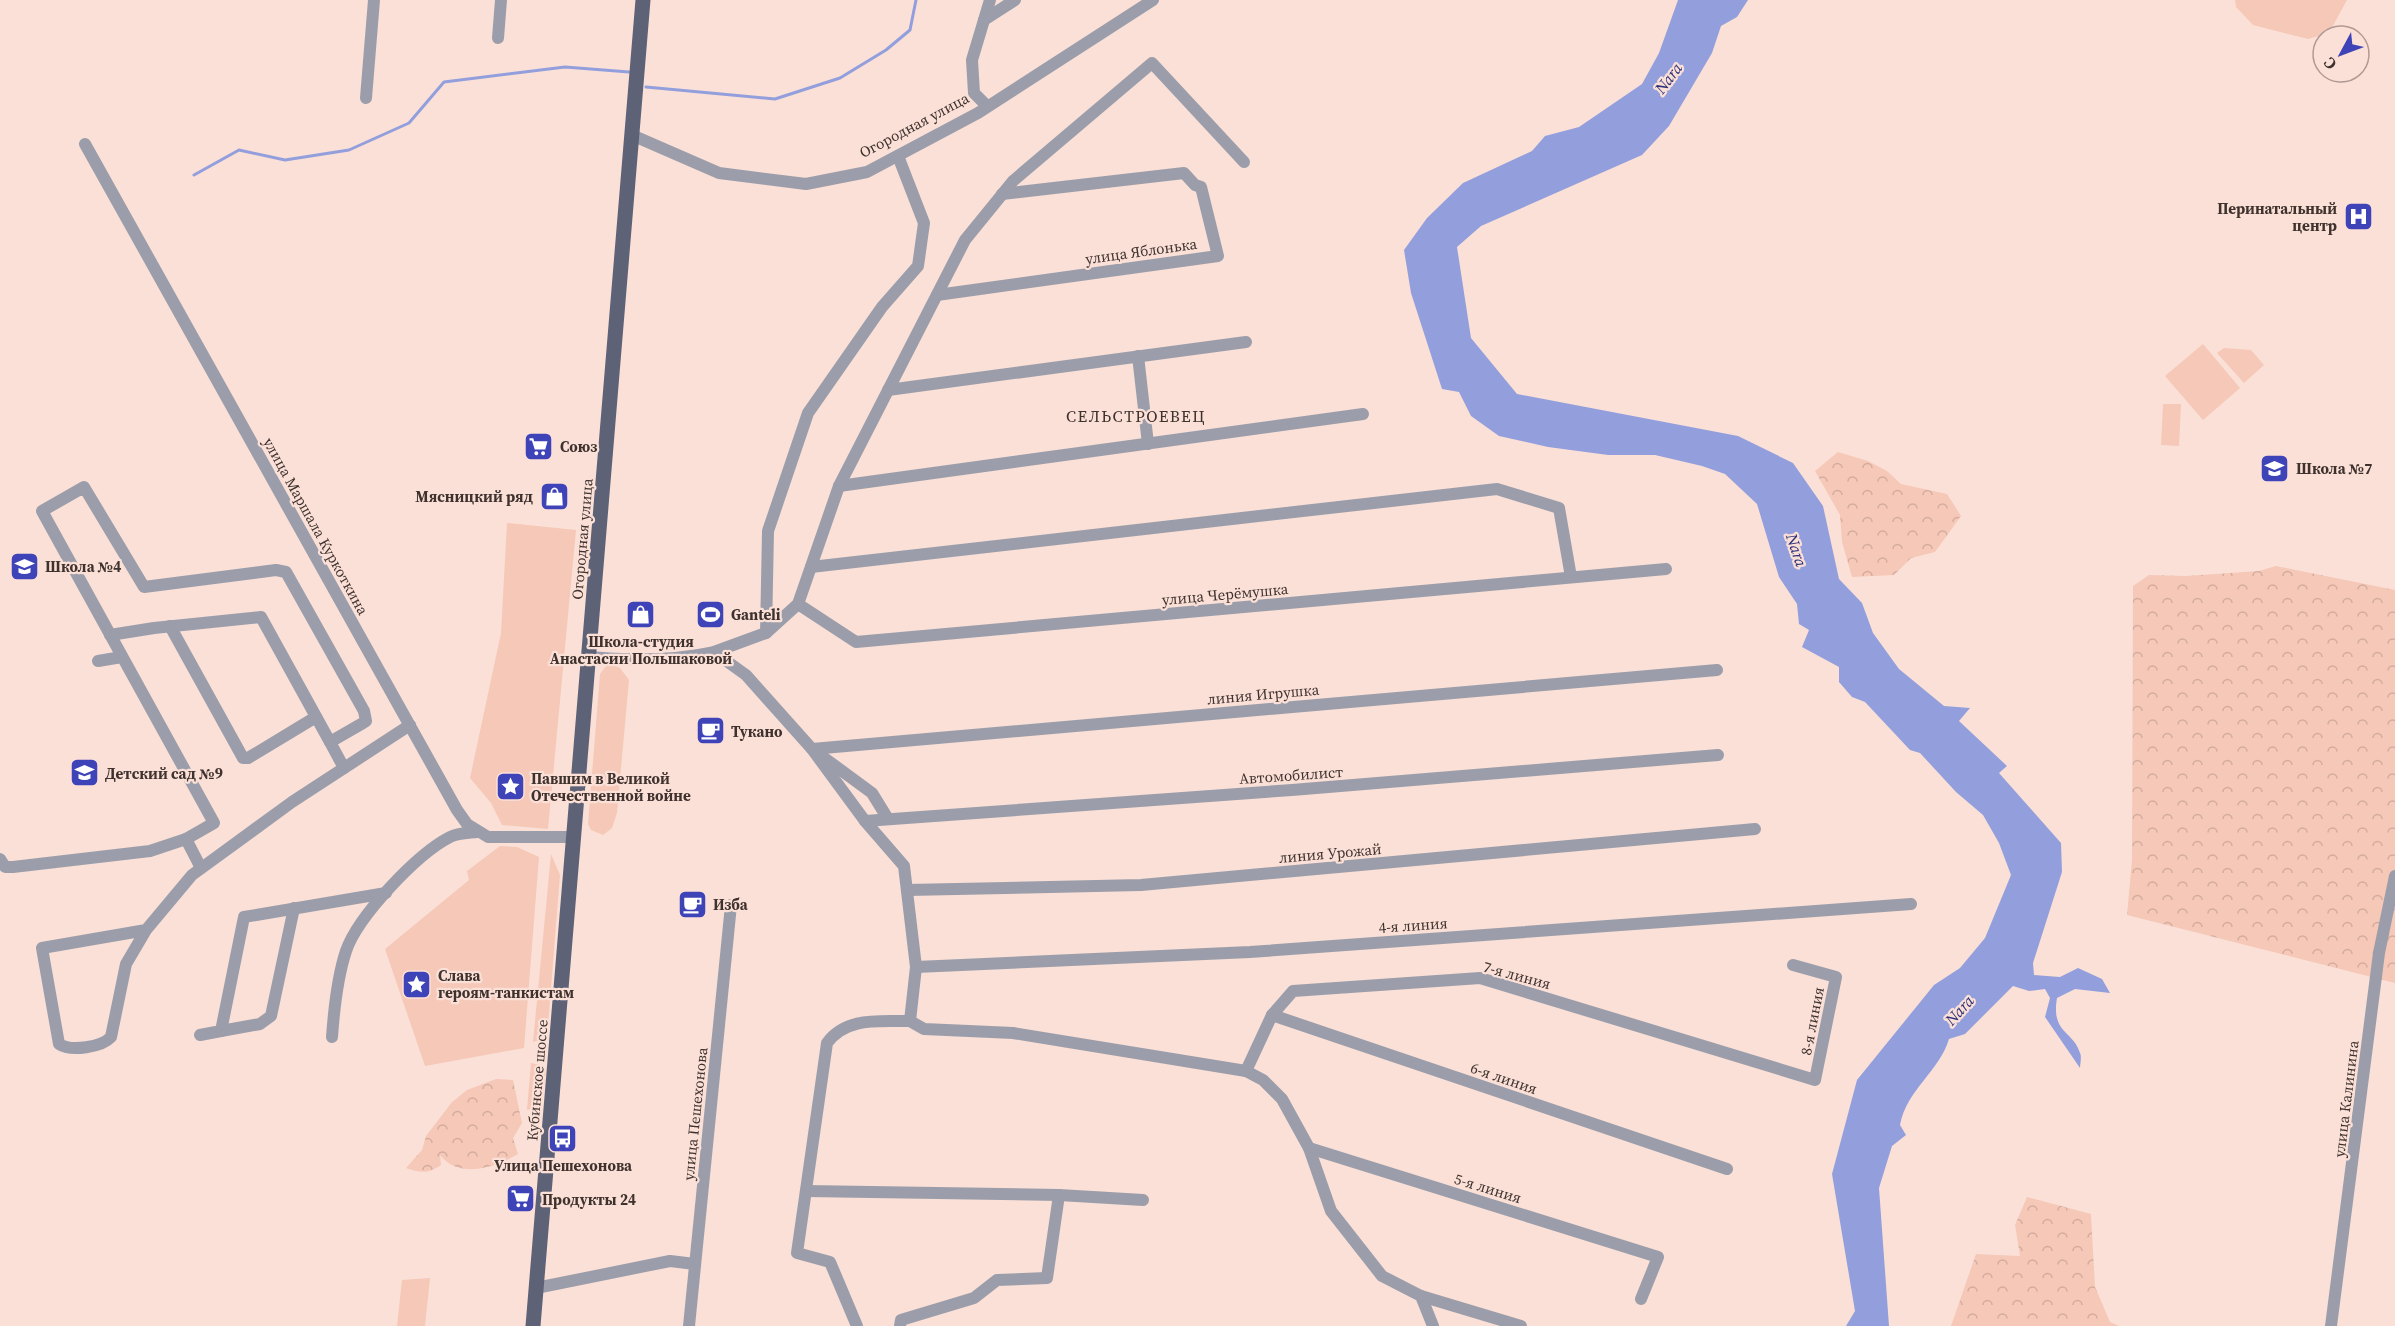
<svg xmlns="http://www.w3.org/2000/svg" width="2395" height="1326" viewBox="0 0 2395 1326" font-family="'Source Serif 4',serif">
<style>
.green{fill:#f5c8b8}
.forest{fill:url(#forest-crowns)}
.water{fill:#939fdc}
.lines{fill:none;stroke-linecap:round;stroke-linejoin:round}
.stream{stroke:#939fdc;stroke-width:3}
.minor{stroke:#9b9eaa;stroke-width:12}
.major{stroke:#5d6277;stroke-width:15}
.labels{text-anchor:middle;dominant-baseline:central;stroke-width:4.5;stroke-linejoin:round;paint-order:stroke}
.street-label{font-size:15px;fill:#3f322e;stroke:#fbe0d7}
.poi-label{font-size:15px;font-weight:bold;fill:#3f322e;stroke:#fbe0d7;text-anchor:start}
.water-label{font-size:16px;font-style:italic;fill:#2b3078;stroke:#fbe0d7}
.neighbourhood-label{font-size:16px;letter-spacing:1.5px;fill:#3f322e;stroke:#fbe0d7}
</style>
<defs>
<pattern id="forest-crowns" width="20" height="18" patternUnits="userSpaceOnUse" patternTransform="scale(1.5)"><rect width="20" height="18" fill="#f5c8b8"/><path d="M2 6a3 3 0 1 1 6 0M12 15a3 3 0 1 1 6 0" fill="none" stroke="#d3ac9e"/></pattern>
</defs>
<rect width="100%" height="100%" fill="#fbe0d7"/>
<g class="green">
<polygon points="2235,0 2347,0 2329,33 2308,39 2253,25 2236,7"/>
<polygon points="2203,344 2240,388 2203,420 2165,376"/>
<polygon points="2224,348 2251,350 2264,365 2244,383 2217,353"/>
<polygon points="2163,404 2181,404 2179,446 2161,445"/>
<polygon points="507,523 576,530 548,829 502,825 491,803 470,778 501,633"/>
<polygon points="612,664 620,668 629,680 617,813 612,828 603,835 591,830 588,824 600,674 607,665"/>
<polygon points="500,846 517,847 539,857 524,1048 425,1066 385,949 469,880 467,871"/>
<polygon points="551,854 560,875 547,1038 533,1042"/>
<path d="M531,1063l9,2 6,5c-3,17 0,35 -19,40z"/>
<polygon points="430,1278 425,1326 397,1326 402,1280"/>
</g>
<g class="forest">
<polygon points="1838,452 1868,461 1887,471 1901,484 1947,494 1961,516 1935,552 1911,558 1894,575 1852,577 1842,542 1840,515 1815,471"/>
<polygon points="2276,566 2395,590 2395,983 2127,915 2132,860 2133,586 2149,575 2186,576 2259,571"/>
<path d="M496,1079l17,1 9,43 -9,15 5,16c-21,13 -59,26 -78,1l1,10c-13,9 -21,8 -35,3l16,-18 4,-14 26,-34 15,-12z"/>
<polygon points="2027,1197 2091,1214 2095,1287 2110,1322 2119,1326 1951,1326 1976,1254 2020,1256 2015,1225"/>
</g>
<path class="water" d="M1678,0h70l-11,17 -16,9 -9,27 -43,73 -27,29 -161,71 -24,21 14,91 46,56 221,42 55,27 30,43 16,73 23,24 11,30 26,36 45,37 26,2 -11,13 48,45 -8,7 62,70 1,29 -29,91 1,12 26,2 18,-9 24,11 8,14 -35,-4 -18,9c-6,36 16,32 23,55 2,4 0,11 0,15l-35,-51 5,-19 -5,-9 -16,2 -16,-5 -48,48 -16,5c-10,33 -42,50 -49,86l6,10 -14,11 -13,42 10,138h-43l9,-15 -23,-137 25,-94 77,-95 26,-17 25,-30 26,-63 -12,-32 -16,-28 -27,-23 -36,-39 -10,-3 -45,-48 -13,-5 -13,-15v-15l-37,-20 7,-17 -10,-6 -2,-20 -18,-27 -22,-73 -32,-30 -23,-8 -47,-11h-47l-60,-8 -49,-11 -28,-20 -12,-24 -17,-3 -31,-96 -7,-43 23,-32 36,-35 69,-32 13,-15 34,-9 63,-43 17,-31z"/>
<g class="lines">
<g class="stream">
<polyline points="646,87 775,99 840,78 886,50 910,30 916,0"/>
<polyline points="194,175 239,150 285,160 349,150 409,123 444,82 565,67 629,72"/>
</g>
<g class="minor">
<polyline points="984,20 990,0"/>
<polyline points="498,38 501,0"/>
<polyline points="366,98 374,0"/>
<polyline points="987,106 974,93 972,60 984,20 1015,0"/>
<polyline points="634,136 719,173 806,184 867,172 978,113 1153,0"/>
<polyline points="85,144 457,810 467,824 488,837 575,837"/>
<polyline points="937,295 1218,256 1201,187 1195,185 1184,173 1002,194"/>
<polyline points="1138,356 1148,444"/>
<polyline points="888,390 1246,342"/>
<polyline points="839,486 1363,414"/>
<polyline points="811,567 1497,489 1559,508 1571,577"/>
<polyline points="798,604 856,642 1666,569"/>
<polyline points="170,626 243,758 248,758 316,717"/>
<polyline points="766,633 768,531 808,413 882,307 918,266 924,223 898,156"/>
<polyline points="110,635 154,628 261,617 330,742"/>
<polyline points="714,652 766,633 798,604 839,486 965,240 1013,181 1152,63 1244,162"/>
<path d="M589,657c43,4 83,4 125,-5l32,23 66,74 53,72 39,45 12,101 -6,54 14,8 89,4 233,38 17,9 19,19 27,49 22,63 51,65 39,20 12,30"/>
<polyline points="98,661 122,657"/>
<polyline points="812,749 1717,670"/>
<polyline points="823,757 872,793 888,819"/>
<polyline points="865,821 1292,790 1718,755"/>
<polyline points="0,859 5,867 13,867 150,851 186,839"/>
<polyline points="201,868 186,839 214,823 42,511 84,487 144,587 276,570 286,572 364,711 366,721 363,723 330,742 344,768"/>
<polyline points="907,890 1141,885 1755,829"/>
<path d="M146,930l-20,34 -15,73c-9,10 -40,15 -52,7l-17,-96 104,-18 46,-55 100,-73 118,-77"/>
<polyline points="916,967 1250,952 1911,904"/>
<polyline points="1272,1015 1727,1169"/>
<polyline points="221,1031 260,1024 271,1016 294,908"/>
<polyline points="200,1035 221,1031 244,917 386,893"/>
<path d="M332,1037c2,-28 5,-59 14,-86 12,-35 71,-97 104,-114 8,-4 19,-4 27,-5"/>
<polyline points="1246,1071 1272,1015 1293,991 1480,978 1815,1080 1836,977 1793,965"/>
<polyline points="1309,1148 1658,1257 1641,1299"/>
<polyline points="806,1191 1059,1195 1143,1200"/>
<polyline points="536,1288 670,1261 695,1264"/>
<polyline points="1421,1296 1521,1326"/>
<polyline points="689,1326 731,905"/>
<path d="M857,1326l-27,-64 -33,-9 30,-210c20,-27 53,-21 83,-22"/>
<polyline points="900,1326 901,1320 974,1298 997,1280 1047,1278 1059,1195"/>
<polyline points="2331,1326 2379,953 2395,876"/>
</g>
<polyline class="major" points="533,1326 643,0"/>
</g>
<defs>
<symbol id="hospital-square" viewBox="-11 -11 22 22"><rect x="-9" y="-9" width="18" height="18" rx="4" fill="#3f43b8" stroke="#fbe0d7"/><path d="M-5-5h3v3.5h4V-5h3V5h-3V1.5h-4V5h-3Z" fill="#fff"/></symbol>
<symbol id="supermarket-square" viewBox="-11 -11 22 22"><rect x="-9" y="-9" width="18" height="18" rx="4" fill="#3f43b8" stroke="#fbe0d7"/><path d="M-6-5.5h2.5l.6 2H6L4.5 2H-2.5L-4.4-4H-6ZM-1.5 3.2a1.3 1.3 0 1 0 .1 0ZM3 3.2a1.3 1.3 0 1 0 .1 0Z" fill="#fff"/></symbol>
<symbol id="school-square" viewBox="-11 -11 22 22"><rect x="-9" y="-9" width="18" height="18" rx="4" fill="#3f43b8" stroke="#fbe0d7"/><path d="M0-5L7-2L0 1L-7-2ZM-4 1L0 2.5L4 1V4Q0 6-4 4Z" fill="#fff"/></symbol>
<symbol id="shop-square" viewBox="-11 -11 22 22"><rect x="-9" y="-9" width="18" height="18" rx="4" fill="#3f43b8" stroke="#fbe0d7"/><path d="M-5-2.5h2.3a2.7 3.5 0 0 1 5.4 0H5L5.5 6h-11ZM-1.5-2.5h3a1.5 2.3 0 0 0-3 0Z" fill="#fff"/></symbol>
<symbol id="stadium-square" viewBox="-11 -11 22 22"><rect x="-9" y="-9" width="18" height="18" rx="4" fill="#3f43b8" stroke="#fbe0d7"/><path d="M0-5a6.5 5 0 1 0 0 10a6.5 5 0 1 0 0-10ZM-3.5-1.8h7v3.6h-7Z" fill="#fff"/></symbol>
<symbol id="cafe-square" viewBox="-11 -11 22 22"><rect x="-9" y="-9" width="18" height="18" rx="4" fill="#3f43b8" stroke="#fbe0d7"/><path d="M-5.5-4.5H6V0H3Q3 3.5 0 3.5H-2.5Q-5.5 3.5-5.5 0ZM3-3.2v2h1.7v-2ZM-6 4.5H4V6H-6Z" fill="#fff"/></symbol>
<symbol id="sight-square" viewBox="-11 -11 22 22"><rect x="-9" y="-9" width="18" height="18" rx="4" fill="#3f43b8" stroke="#fbe0d7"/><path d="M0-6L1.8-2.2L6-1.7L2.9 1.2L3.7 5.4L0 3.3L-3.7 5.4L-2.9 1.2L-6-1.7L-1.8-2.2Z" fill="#fff"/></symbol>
<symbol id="bus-square" viewBox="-11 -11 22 22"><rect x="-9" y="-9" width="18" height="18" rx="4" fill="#3f43b8" stroke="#fbe0d7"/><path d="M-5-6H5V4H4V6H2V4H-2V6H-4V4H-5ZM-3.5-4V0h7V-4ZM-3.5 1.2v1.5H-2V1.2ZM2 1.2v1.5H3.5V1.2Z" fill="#fff"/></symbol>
</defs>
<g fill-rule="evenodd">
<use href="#hospital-square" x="2342" y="200" width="33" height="33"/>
<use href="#supermarket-square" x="522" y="430" width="33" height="33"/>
<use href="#school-square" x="2258" y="452" width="33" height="33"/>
<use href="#shop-square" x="538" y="480" width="33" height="33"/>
<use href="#school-square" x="8" y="550" width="33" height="33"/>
<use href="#shop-square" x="624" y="598" width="33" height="33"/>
<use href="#stadium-square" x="694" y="598" width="33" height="33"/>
<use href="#cafe-square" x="694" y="714" width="33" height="33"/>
<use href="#school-square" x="68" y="756" width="33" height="33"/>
<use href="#sight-square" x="494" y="770" width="33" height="33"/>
<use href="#cafe-square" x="676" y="888" width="33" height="33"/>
<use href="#sight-square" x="400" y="968" width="33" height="33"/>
<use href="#bus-square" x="546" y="1122" width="33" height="33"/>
<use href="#supermarket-square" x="504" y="1182" width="33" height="33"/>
</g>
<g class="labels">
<g class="street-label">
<text transform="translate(914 125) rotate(-28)">Огородная улица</text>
<text transform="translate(1141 251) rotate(-8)">улица Яблонька</text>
<text transform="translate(316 526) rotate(61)">улица Маршала Куркоткина</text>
<text transform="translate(582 539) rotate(-85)">Огородная улица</text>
<text transform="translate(1225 594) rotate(-5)">улица Черёмушка</text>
<text transform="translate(1263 694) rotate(-5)">линия Игрушка</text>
<text transform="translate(1291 775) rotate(-4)">Автомобилист</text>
<text transform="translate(1330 853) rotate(-5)">линия Урожай</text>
<text transform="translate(1413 925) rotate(-4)">4-я линия</text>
<text transform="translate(1517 975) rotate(15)">7-я линия</text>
<text transform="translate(1812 1021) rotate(-79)">8-я линия</text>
<text transform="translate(1504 1078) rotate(19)">6-я линия</text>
<text transform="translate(537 1080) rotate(-85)">Кубинское шоссе</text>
<text transform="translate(2346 1099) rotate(-83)">улица Калинина</text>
<text transform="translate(695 1114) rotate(-84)">улица Пешехонова</text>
<text transform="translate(1488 1188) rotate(17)">5-я линия</text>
</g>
<g class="poi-label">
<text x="2337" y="208" text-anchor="end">Перинатальный<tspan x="2337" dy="17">центр</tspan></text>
<text x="560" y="446">Союз</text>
<text x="2296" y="468">Школа №7</text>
<text x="533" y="496" text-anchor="end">Мясницкий ряд</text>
<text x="45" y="566">Школа №4</text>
<text x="731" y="614">Ganteli</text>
<text x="641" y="641" text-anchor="middle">Школа-студия<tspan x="641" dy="17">Анастасии Польшаковой</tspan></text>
<text x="731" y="731">Тукано</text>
<text x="105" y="773">Детский сад №9</text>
<text x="531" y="778">Павшим в Великой<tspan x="531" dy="17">Отечественной войне</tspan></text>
<text x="713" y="904">Изба</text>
<text x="438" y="975">Слава<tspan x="438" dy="17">героям-танкистам</tspan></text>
<text x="563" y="1165" text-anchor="middle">Улица Пешехонова</text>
<text x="542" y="1199">Продукты 24</text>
</g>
<g class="water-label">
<text transform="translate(1668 78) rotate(-53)">Nara</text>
<text transform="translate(1797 550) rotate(71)">Nara</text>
<text transform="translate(1959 1010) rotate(-48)">Nara</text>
</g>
<g class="neighbourhood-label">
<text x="1136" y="416">СЕЛЬСТРОЕВЕЦ</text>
</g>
</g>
<g transform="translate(2341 54) rotate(229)"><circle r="28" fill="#fbe0d7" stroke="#b09a93" stroke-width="1.5"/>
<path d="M0-4.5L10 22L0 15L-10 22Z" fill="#3f43b8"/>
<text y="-9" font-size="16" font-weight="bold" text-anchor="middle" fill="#3f322e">С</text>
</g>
</svg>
